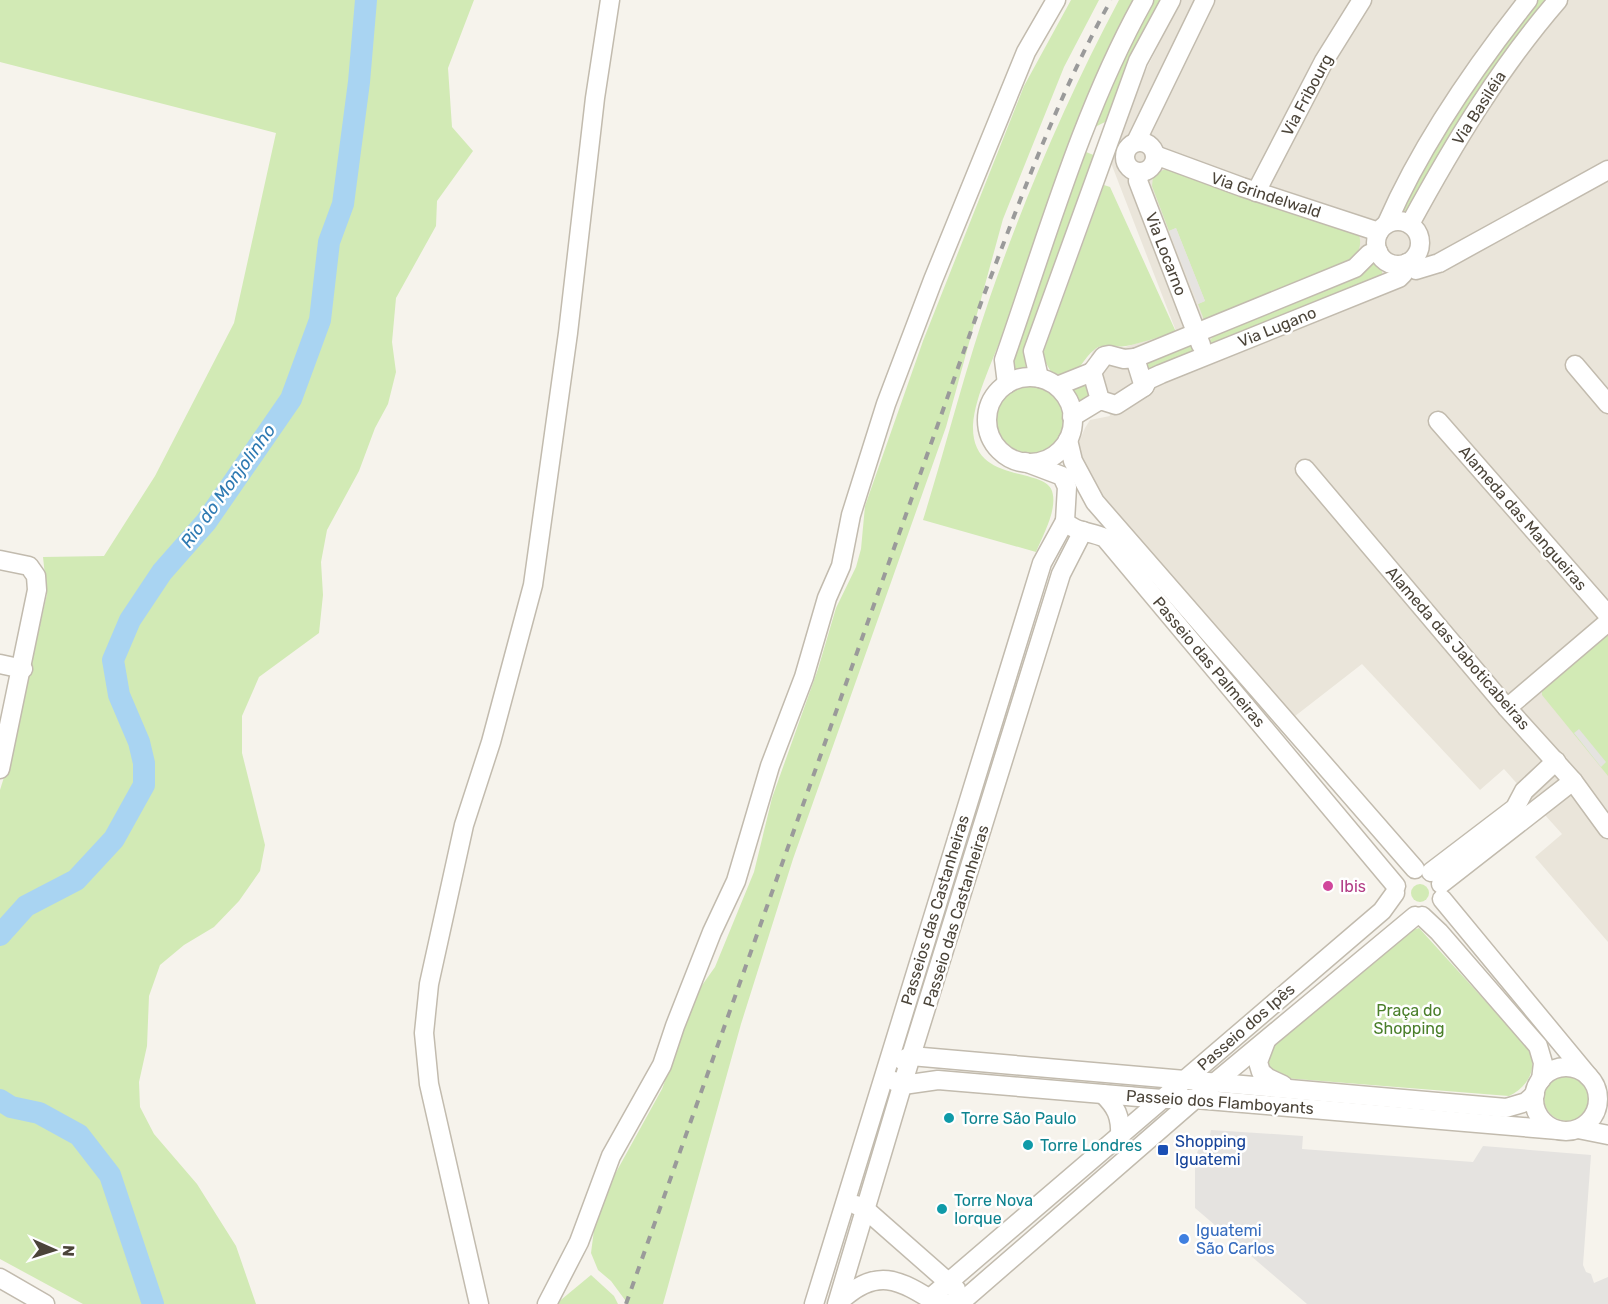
<svg xmlns="http://www.w3.org/2000/svg" width="1608" height="1304" viewBox="0 0 1608 1304" font-family="Rubik,sans-serif">
<style>
.residential{fill:#eae5da}
.green{fill:#d2eab5}
.parking{fill:#e5e3e0}
.lines{fill:none;stroke-linecap:round;stroke-linejoin:round}
.river{stroke:#a9d4f2;stroke-width:22}
.minor-casing{stroke:#c2bbae;stroke-width:21}
.minor{stroke:#fff;stroke-width:18}
.rail{stroke:#9a9a9a;stroke-width:4;stroke-dasharray:8 8;stroke-linecap:butt}
.hotel-dot{fill:#d1479c;stroke:#fff;stroke-width:2}
.culture-dot{fill:#0f9aa8;stroke:#fff;stroke-width:2}
.transit-dot{fill:#1a4fb4;stroke:#fff;stroke-width:2}
.shop-dot{fill:#3f7fe0;stroke:#fff;stroke-width:2}
.labels{text-anchor:middle;dominant-baseline:central;stroke-width:5;stroke-linejoin:round;paint-order:stroke}
.street-label{font-size:16px;fill:#4b4439;stroke:#fff}
.hotel-label{font-size:16px;fill:#b23c85;stroke:#fff;text-anchor:start}
.park-label{font-size:16px;fill:#4a7f2a;stroke:#fff}
.culture-label{font-size:16px;fill:#0d838f;stroke:#fff;text-anchor:start}
.transit-label{font-size:16px;fill:#164399;stroke:#fff;text-anchor:start}
.shop-label{font-size:16px;fill:#366cbe;stroke:#fff;text-anchor:start}
.water-label{font-size:18px;font-style:italic;fill:#2e7ab2;stroke:#fff}
</style>
<rect width="100%" height="100%" fill="#f6f3ec"/>
<polygon class="residential" points="1181,0 1608,0 1608,942 1535,857 1562,834 1504,769 1480,790 1362,664 1290,720 1078,466 1078,444 1085,428 1090,420 1110,416 1091,355 1094,349 1104,345 1125,347 1176,331 1111,163 1114,134"/>
<g class="green">
<polygon points="0,0 474,0 448,68 452,127 473,151 437,201 436,226 396,298 392,342 396,372 388,404 375,428 359,471 327,530 321,562 323,595 319,633 259,677 242,716 242,753 265,845 260,871 239,901 214,927 184,945 160,965 149,996 147,1046 139,1082 140,1107 154,1134 197,1184 236,1246 256,1304 83,1304 0,1259 0,790 10,758 47,594 43,557 104,556 155,476 234,323 276,133 0,62"/>
<polygon points="1071,0 1099,0 1064,67 1003,219 946,427 793,859 741,1024 663,1304 628,1304 611,1281 598,1270 591,1253 594,1230 609,1185 662,1089 698,991 715,967 754,872 772,798 818,669 836,608 856,567 861,549 865,506 923,341 1024,86"/>
<path d="M1119,0h20c-31,71 -65,141 -93,214 -14,37 -26,74 -40,111 -10,29 -31,70 -33,100 -2,60 71,41 79,66 6,18 -9,44 -16,61l-113,-32c23,-74 42,-150 67,-223 35,-101 79,-203 129,-297z"/>
<polygon points="1151,0 1163,0 1135,52 1105,122 1095,127 1093,126"/>
<polygon points="1536,0 1552,0 1407,216 1399,213 1444,126"/>
<polygon points="1086,152 1096,156 1024,352 1026,367 1024,370 1014,372 1010,369 1013,347"/>
<path d="M1163,170h8l187,62c5,13 1,20 -8,29l-141,60 -5,-1 -6,-16 7,-3 -29,-73 -7,3 -17,-45 1,-9z"/>
<path d="M1104,185l6,2 66,145c-16,4 -33,11 -50,14 -10,2 -22,-4 -31,3 -17,14 -16,33 -44,23l-9,-16z"/>
<polygon points="1373,261 1382,267 1382,277 1211,349 1206,344 1214,336"/>
<polygon points="1192,343 1200,350 1149,373 1142,364"/>
<circle cx="1030" cy="421" r="37"/>
<polygon points="1086,384 1091,395 1078,404 1073,388"/>
<polygon points="1608,629 1608,776 1542,695 1542,687"/>
<circle cx="1420" cy="893" r="9"/>
<path d="M1419,928l111,122c7,21 -2,36 -21,46l-225,-18 -12,-7 -5,-12 6,-13 136,-115z"/>
<circle cx="1567" cy="1098" r="23"/>
<polygon points="591,1275 614,1296 618,1304 556,1304"/>
</g>
<g class="parking">
<polygon points="1176,228 1205,301 1198,304 1169,231"/>
<polygon points="1579,729 1606,762 1601,767 1574,733"/>
<polygon points="1211,1130 1303,1136 1302,1149 1473,1162 1483,1146 1591,1155 1583,1265 1586,1272 1591,1274 1594,1283 1608,1277 1608,1304 1307,1304 1195,1208 1195,1158 1199,1148 1209,1140"/>
</g>
<g class="lines">
<g class="river">
<polyline points="0,935 26,906 76,880 114,839 144,785 144,763 139,742 119,695 113,660 130,620 162,572 206,522 291,399 320,320 329,242 343,204 359,82 366,0"/>
<polyline points="0,1100 11,1107 39,1113 79,1135 110,1175 153,1304"/>
</g>
<defs>
<g id="minor">
<circle cx="1140" cy="157" r="15"/>
<polyline points="1136,142 1205,0"/>
<polyline points="1155,155 1242,187 1379,232"/>
<polyline points="1140,173 1138,181 1201,345"/>
<polyline points="1256,192 1324,61 1362,0"/>
<circle cx="1398" cy="243" r="22"/>
<path d="M1387,223c35,-80 87,-155 141,-223"/>
<path d="M1410,224c43,-79 89,-156 148,-224"/>
<polyline points="1407,263 1416,270 1439,263 1608,170"/>
<polyline points="1135,358 1355,268 1369,254 1378,251"/>
<polyline points="1575,365 1608,404"/>
<circle cx="1030" cy="420" r="43"/>
<polyline points="1039,378 1033,351 1138,61 1171,0"/>
<path d="M1007,384l-3,-24c42,-120 78,-249 140,-360"/>
<polyline points="1057,386 1092,372"/>
<polyline points="1144,387 1148,380 1161,374 1399,278 1403,274 1404,265"/>
<polyline points="1072,417 1100,400 1116,405 1144,387 1135,358 1124,359 1109,355 1104,356 1092,372 1100,400"/>
<polyline points="1438,421 1608,615"/>
<polyline points="1068,440 1073,461 1095,502 1415,869"/>
<path d="M1025,462l37,14 5,11 -2,34c10,12 26,10 40,17l291,348"/>
<polyline points="1305,469 1507,708 1573,781 1608,829"/>
<polyline points="0,560 29,566 36,576 37,590 0,769"/>
<polyline points="0,664 23,669"/>
<polyline points="1507,708 1608,622"/>
<polyline points="1431,872 1515,808 1524,791 1556,761"/>
<polyline points="1441,884 1573,781"/>
<polyline points="1442,899 1589,1077"/>
<polyline points="1422,916 1439,932 1538,1046 1543,1063 1541,1080"/>
<polyline points="1266,1041 1258,1062 1261,1072 1268,1078 1283,1085"/>
<polyline points="902,1060 911,1056 1506,1108 1526,1102 1535,1094"/>
<circle cx="1566" cy="1099" r="32"/>
<polyline points="894,1081 903,1085 938,1080 1162,1099 1195,1099 1558,1130"/>
<path d="M1103,1094c13,13 18,22 17,42"/>
<polyline points="1578,1129 1608,1135"/>
<polyline points="856,1205 865,1209 956,1289"/>
<polyline points="0,1278 45,1304"/>
<polyline points="930,1298 1382,911 1395,893"/>
<path d="M838,1303c38,-37 61,-24 100,1"/>
<polyline points="479,1304 429,1084 424,1033 429,984 464,825 491,742 533,585 568,333 595,98 610,0"/>
<polyline points="547,1304 579,1242 611,1156 662,1065 675,1026 712,932 736,881 770,766 804,677 827,598 841,566 851,515 886,404 933,280 1026,52 1056,0"/>
<polyline points="814,1304 1042,563 1065,521"/>
<polyline points="837,1304 911,1056 1061,574 1083,531"/>
<polyline points="947,1304 966,1298 1195,1099 1415,916"/>
</g>
</defs>
<use href="#minor" class="minor-casing"/>
<use href="#minor" class="minor"/>
<path class="rail" d="M626,1304l356,-1004c39,-102 76,-205 129,-300"/>
</g>
<circle class="hotel-dot" cx="1328" cy="886" r="6"/>
<g class="culture-dot">
<circle cx="949" cy="1118" r="6"/>
<circle cx="1028" cy="1145" r="6"/>
<circle cx="942" cy="1209" r="6"/>
</g>
<rect class="transit-dot" x="1157" y="1144" width="12" height="12" rx="3"/>
<circle class="shop-dot" cx="1184" cy="1239" r="6"/>
<g class="labels">
<g class="street-label">
<text transform="translate(1307 95) rotate(-62)">Via Fribourg</text>
<text transform="translate(1479 108) rotate(-57)">Via Basiléia</text>
<text transform="translate(1266 195) rotate(18)">Via Grindelwald</text>
<text transform="translate(1166 254) rotate(69)">Via Locarno</text>
<text transform="translate(1277 327) rotate(-22)">Via Lugano</text>
<text transform="translate(1523 518) rotate(49)">Alameda das Mangueiras</text>
<text transform="translate(1458 648) rotate(49)">Alameda das Jaboticabeiras</text>
<text transform="translate(1209 662) rotate(50)">Passeio das Palmeiras</text>
<text transform="translate(935 910) rotate(-73)">Passeios das Castanheiras</text>
<text transform="translate(956 916) rotate(-73)">Passeio das Castanheiras</text>
<text transform="translate(1246 1027) rotate(-41)">Passeio dos Ipês</text>
<text transform="translate(1220 1102) rotate(4)">Passeio dos Flamboyants</text>
</g>
<g class="hotel-label">
<text x="1340" y="886">Ibis</text>
</g>
<g class="park-label">
<text x="1409" y="1010">Praça do<tspan x="1409" dy="18">Shopping</tspan></text>
</g>
<g class="culture-label">
<text x="961" y="1118">Torre São Paulo</text>
<text x="1040" y="1145">Torre Londres</text>
<text x="954" y="1200">Torre Nova<tspan x="954" dy="18">Iorque</tspan></text>
</g>
<g class="transit-label">
<text x="1175" y="1141">Shopping<tspan x="1175" dy="18">Iguatemi</tspan></text>
</g>
<g class="shop-label">
<text x="1196" y="1230">Iguatemi<tspan x="1196" dy="18">São Carlos</tspan></text>
</g>
<g class="water-label">
<text transform="translate(228 486) rotate(-54)">Rio do Monjolinho</text>
</g>
</g>
<g transform="translate(54 1250) rotate(93)" stroke="#ffffff" stroke-width="4.5" paint-order="stroke">
<path d="M0-4.5L10 22L0 15L-10 22Z" fill="#4b4439"/>
<text y="-9" font-size="16" font-weight="bold" text-anchor="middle" fill="#4b4439">N</text>
</g>
</svg>
